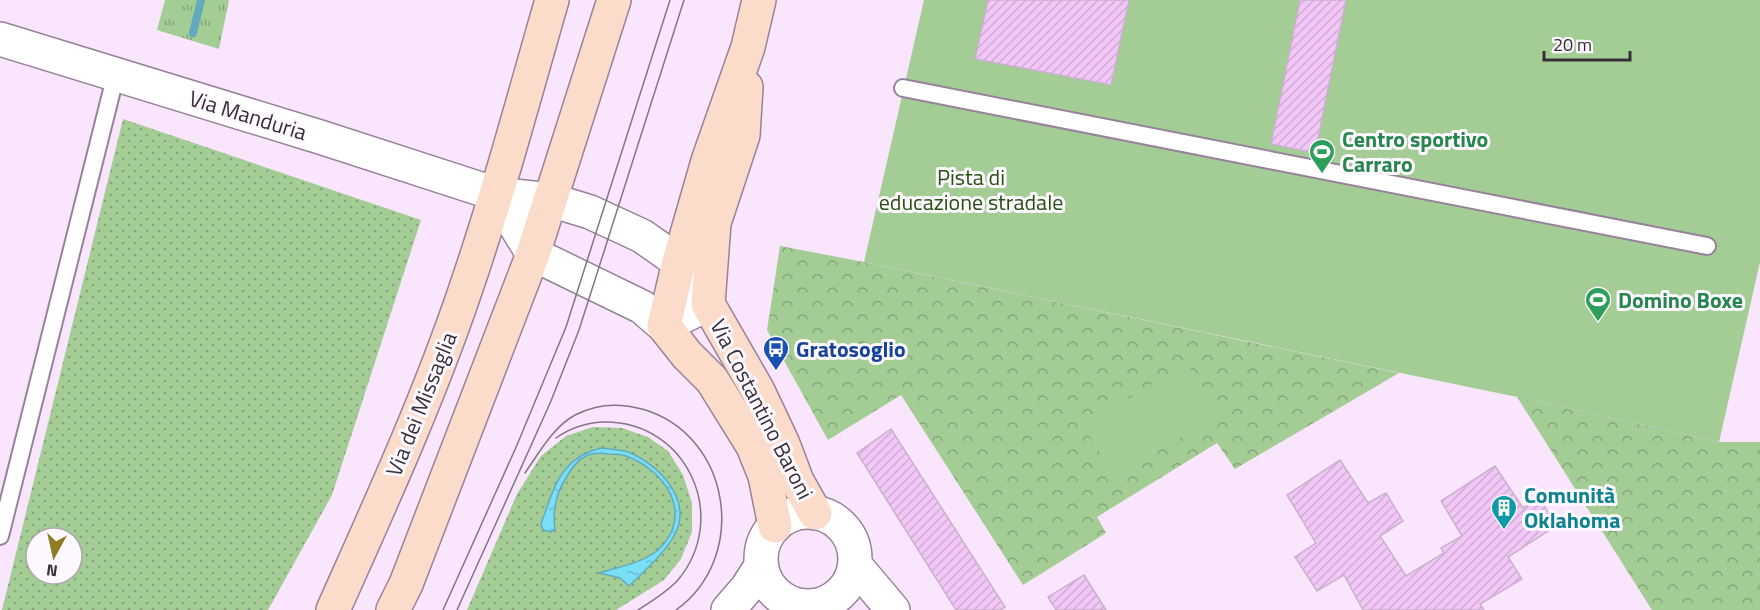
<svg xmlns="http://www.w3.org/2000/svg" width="1760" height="610" viewBox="0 0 1760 610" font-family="'Titillium Web',sans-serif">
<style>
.grass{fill:url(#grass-tufts)}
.park{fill:url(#park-crowns)}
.garden{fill:url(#garden-dots);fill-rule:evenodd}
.pitch{fill:#a4cc95}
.water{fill:url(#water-ripples);stroke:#64aabe;stroke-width:1.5}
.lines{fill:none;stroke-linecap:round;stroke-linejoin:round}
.stream{stroke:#64aabe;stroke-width:8}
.building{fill:url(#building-hatch);stroke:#cab2cc;stroke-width:1.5}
.lane-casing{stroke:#98829b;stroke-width:20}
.street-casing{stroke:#98829b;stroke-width:36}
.secondary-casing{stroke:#98829b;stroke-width:36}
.lane{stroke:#fff;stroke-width:16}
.street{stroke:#fff;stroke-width:33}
.secondary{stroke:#fbdbc9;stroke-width:33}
.tram{stroke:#837685;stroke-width:1.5}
.labels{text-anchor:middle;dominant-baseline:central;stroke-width:6;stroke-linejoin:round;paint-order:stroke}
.street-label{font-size:22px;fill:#372e38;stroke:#fdf8fe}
.leisure-label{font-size:22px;font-weight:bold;fill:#27864d;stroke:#fdf8fe;text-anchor:start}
.park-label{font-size:22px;fill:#255010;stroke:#fdf8fe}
.transit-label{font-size:22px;font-weight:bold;fill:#164399;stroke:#fdf8fe;text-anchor:start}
.culture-label{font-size:22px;font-weight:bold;fill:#0d838f;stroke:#fdf8fe;text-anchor:start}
</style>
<defs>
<pattern id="grass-tufts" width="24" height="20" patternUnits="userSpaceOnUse" patternTransform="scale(1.5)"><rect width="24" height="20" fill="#a4cc95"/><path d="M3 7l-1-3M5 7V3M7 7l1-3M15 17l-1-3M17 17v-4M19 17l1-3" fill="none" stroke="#86a67b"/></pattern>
<pattern id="park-crowns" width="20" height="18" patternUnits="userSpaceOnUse" patternTransform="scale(1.5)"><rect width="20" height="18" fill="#a4cc95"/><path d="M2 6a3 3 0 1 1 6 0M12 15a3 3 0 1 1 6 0" fill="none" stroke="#86a67b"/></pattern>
<pattern id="garden-dots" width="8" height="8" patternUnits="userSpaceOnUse" patternTransform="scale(1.5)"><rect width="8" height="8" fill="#a4cc95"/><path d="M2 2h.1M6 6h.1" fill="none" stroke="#86a67b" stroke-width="1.8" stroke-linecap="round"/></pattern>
<pattern id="water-ripples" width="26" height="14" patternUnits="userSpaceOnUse" patternTransform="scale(1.5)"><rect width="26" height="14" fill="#78dff7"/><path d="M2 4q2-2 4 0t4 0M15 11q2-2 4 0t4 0" fill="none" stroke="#68c0d4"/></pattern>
<pattern id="building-hatch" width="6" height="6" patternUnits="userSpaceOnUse" patternTransform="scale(1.5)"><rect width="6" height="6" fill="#f2c7f8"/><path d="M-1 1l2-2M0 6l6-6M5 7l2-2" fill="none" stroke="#d0abd5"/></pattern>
</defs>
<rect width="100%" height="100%" fill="#f9e5fc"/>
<polygon class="grass" points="165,0 229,0 219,49 157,30"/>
<g class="park">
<polygon points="780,246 864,262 1399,373 1235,469 1217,443 1097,517 1106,533 1023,585 901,395 828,440 767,330"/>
<polygon points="1517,397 1719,442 1760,442 1760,610 1652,610"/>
</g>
<g class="garden">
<path d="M123,119l298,101 -89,275 -64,115h-266zM36,538h36v36h-36z"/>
<polygon points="593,427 622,428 648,437 668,451 683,475 692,503 692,532 681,559 664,580 616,610 467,610 517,494 541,456 566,436"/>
</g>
<g class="pitch">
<polygon points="924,0 1760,0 1760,262 1719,442 1517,397 864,262"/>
<polygon points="1187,363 1219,414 1116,477 1083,426"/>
</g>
<path class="water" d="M601,448c9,1 19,1 27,4 30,12 65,47 47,82 -9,18 -31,37 -46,52l-9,-8 -21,-5c19,-6 45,-10 60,-24 36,-35 6,-79 -33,-93 -5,-2 -12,-2 -18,-2 -7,-1 -16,-1 -22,2 -8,4 -15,13 -19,20 -11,17 -15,33 -12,53l-4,3 -8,-2 -2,-6c13,-36 19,-66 60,-76z"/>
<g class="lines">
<polyline class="stream" points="193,33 201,0"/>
</g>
<g class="building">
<polygon points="988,0 1129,0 1111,85 975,59"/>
<polygon points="1300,0 1346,0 1315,153 1271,144"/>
<polygon points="891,429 1005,607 1000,610 956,610 857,453"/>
<polygon points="1340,460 1368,503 1386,493 1403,521 1380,536 1406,576 1444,553 1441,548 1462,536 1441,501 1495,466 1523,508 1540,498 1556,526 1508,557 1522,579 1480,604 1484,610 1363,610 1344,575 1317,591 1295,557 1316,543 1287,495"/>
<polygon points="1084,575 1106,610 1056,610 1048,597"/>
</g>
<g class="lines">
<defs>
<g id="lane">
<polyline points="903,88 1707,246"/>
<polyline points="0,536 116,74"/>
</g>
<g id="street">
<polyline points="0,39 320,137 496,194 551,200 590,212 642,236 679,262 708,304 664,326 642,307 533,254 496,194"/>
<circle cx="808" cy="559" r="47"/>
<polyline points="855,565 893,610"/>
<polyline points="728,610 747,588 761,566"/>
</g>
<g id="secondary">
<polyline points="759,0 748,47 708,161 679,262 664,326 687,355 712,380 753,446 765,476 775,526"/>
<polyline points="746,87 743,135 714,223 708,304 758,391 783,444 797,481 815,513"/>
<path d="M333,610c47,-105 95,-210 132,-319 33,-96 59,-194 87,-291"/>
<polyline points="393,610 406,584 533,254 614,0"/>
</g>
</defs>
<use href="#lane" class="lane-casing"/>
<use href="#street" class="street-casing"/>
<use href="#secondary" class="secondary-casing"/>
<use href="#lane" class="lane"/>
<use href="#street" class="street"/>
<use href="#secondary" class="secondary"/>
<g class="tram">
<path d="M556,438c14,-10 30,-15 47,-16 83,-2 128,94 75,158 -11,12 -26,21 -40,30"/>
<path d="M525,473c14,-20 28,-46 50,-58 21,-11 45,-12 67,-6 89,25 108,148 34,201"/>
<polyline points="443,610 517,445 566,327 670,0"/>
<polyline points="457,610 551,401 579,330 684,0"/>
</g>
</g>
<defs>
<symbol id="stadium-pin" viewBox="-11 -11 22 30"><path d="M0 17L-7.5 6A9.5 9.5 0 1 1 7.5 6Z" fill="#2e9e5b" stroke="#fdf8fe"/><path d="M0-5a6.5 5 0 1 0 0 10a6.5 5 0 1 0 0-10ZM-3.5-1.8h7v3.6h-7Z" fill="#fff"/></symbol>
<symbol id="bus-pin" viewBox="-11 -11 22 30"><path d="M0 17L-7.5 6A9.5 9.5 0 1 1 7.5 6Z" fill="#1a4fb4" stroke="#fdf8fe"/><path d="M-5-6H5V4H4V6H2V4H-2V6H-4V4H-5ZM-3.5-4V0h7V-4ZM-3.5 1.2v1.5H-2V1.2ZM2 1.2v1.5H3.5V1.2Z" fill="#fff"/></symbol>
<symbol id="building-pin" viewBox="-11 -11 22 30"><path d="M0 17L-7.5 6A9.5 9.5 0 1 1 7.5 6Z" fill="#0f9aa8" stroke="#fdf8fe"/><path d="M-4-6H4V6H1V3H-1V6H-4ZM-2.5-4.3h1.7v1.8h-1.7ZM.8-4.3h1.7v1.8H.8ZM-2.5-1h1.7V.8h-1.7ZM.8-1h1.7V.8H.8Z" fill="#fff"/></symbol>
</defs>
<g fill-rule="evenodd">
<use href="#stadium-pin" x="1307" y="137" width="30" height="40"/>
<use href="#stadium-pin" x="1583" y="285" width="30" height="40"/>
<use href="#bus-pin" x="761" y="334" width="30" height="40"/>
<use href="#building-pin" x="1489" y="493" width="30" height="40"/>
</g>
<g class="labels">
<g class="street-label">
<text transform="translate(248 115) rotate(17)">Via Manduria</text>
<text transform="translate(421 404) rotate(-68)">Via dei Missaglia</text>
<text transform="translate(762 409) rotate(63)">Via Costantino Baroni</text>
</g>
<g class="leisure-label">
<text x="1342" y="139">Centro sportivo<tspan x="1342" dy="25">Carraro</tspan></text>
<text x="1618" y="300">Domino Boxe</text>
</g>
<g class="park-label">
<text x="971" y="177">Pista di<tspan x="971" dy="25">educazione stradale</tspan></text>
</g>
<g class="transit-label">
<text x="796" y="349">Gratosoglio</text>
</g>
<g class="culture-label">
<text x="1524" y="495">Comunità<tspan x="1524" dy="25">Oklahoma</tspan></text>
</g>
</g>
<g transform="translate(54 556) rotate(188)"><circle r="28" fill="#fdf8fe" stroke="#aea7af" stroke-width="1.5"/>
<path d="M0-4.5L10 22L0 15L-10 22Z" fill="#907d23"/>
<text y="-9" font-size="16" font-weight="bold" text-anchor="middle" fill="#372e38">N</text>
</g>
<path d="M1544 51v9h86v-9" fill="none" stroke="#372e38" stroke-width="3"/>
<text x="1553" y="51" font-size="18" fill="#372e38" stroke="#fdf8fe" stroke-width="4.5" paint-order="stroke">20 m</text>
</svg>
